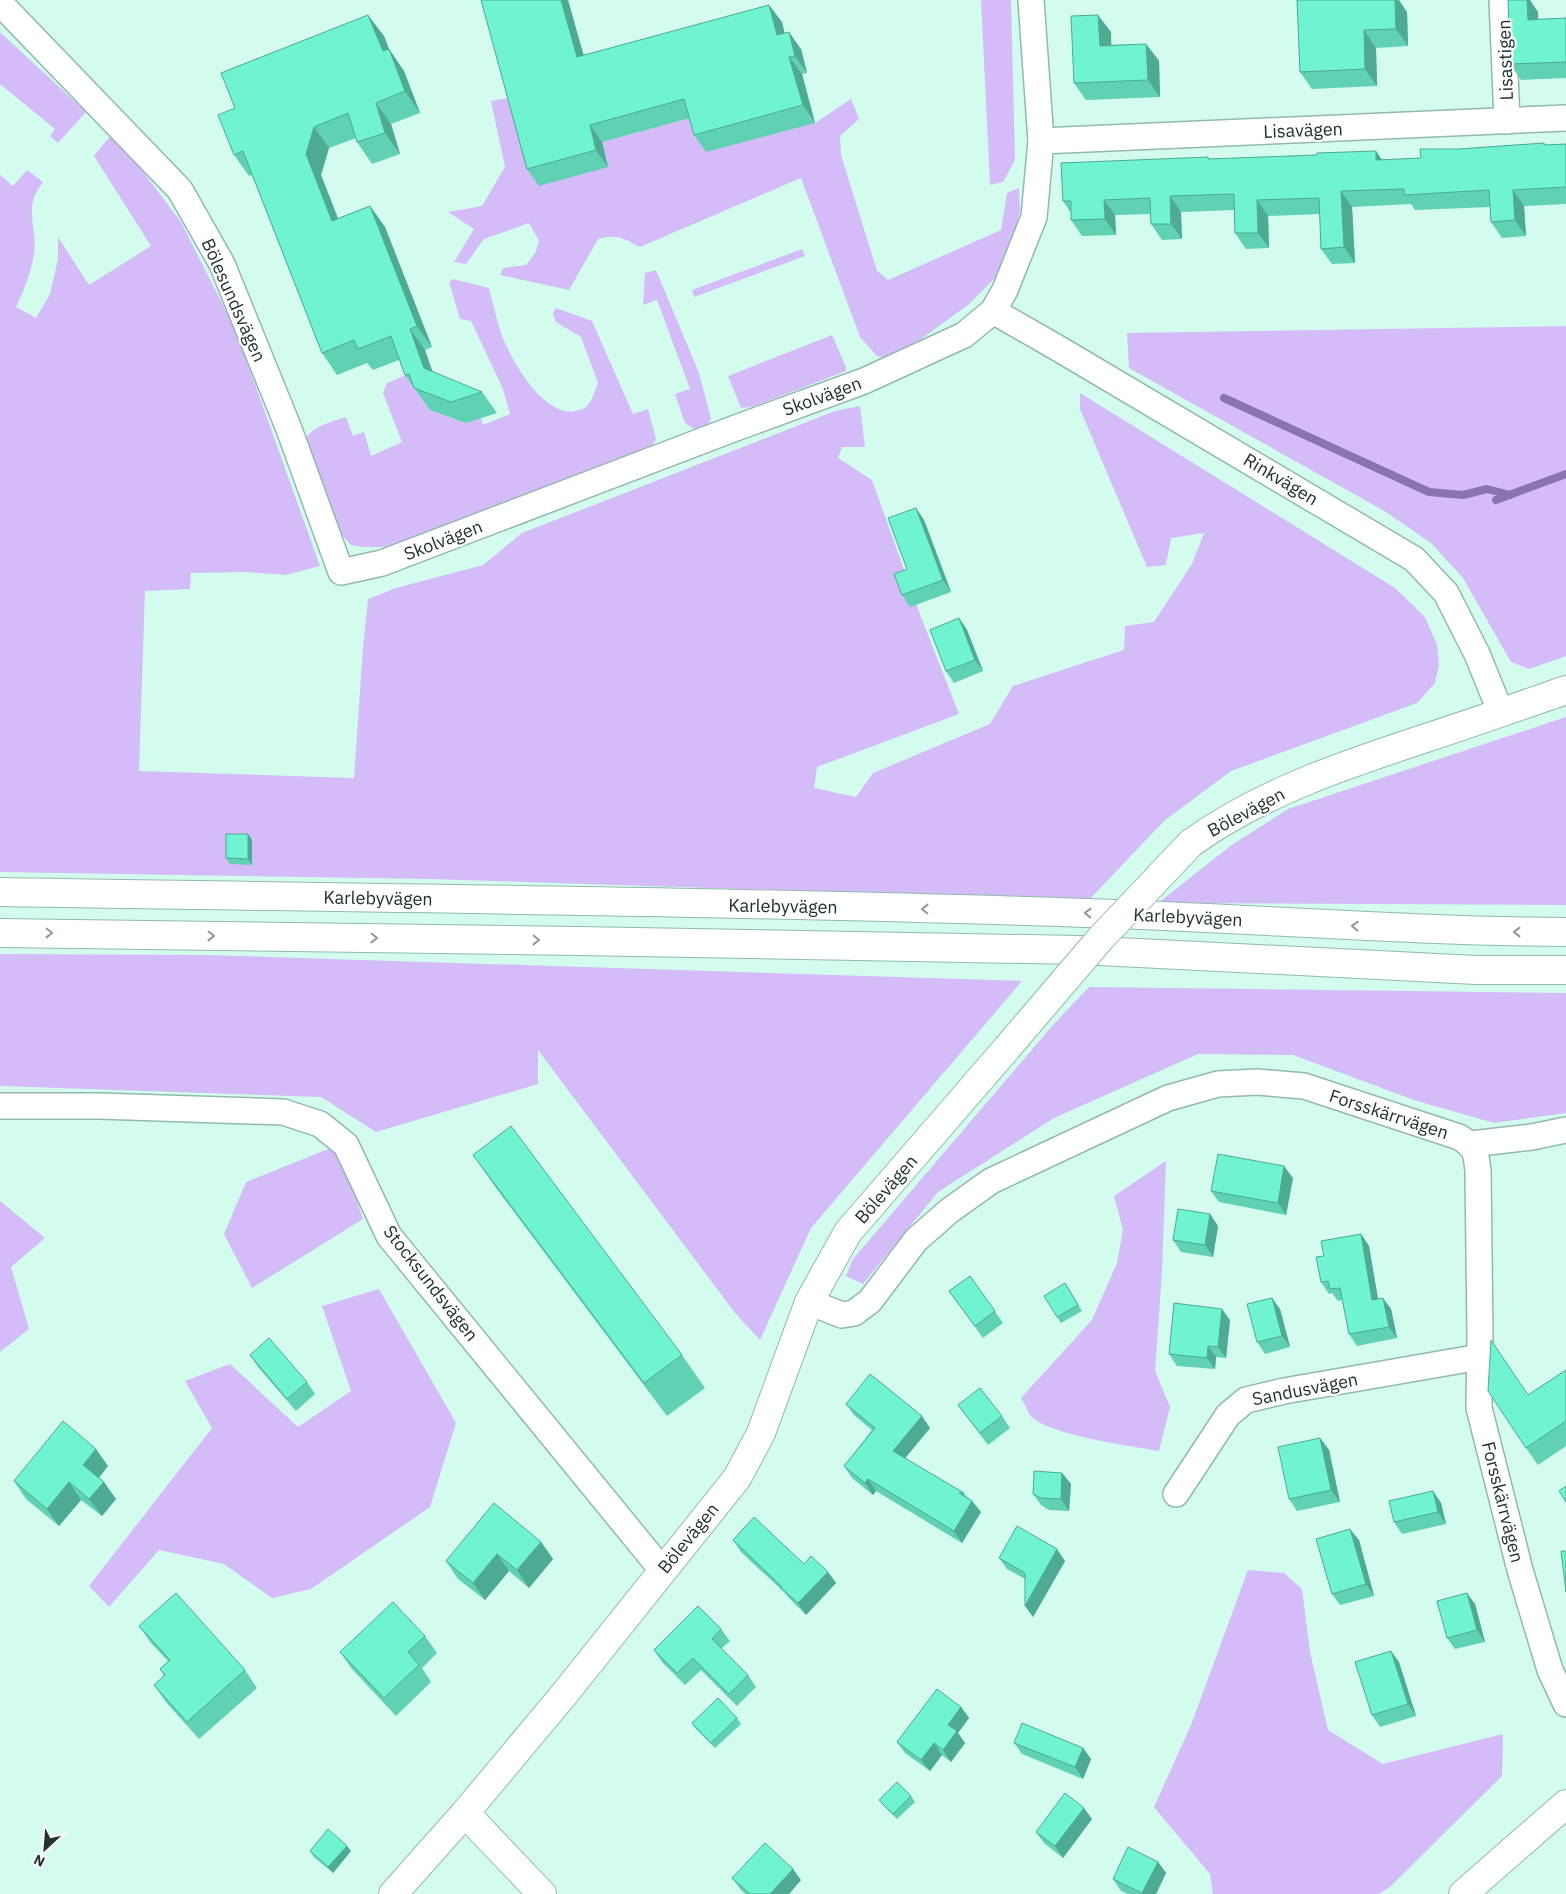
<svg xmlns="http://www.w3.org/2000/svg" width="1566" height="1894" viewBox="0 0 1566 1894" font-family="'IBM Plex Sans',sans-serif">
<style>
.green{fill:#d4bcf9}
.lines{fill:none;stroke-linecap:round;stroke-linejoin:round}
.stream{stroke:#8974af;stroke-width:8}
.minor-casing{stroke:#92b9ad;stroke-width:28}
.tertiary-casing{stroke:#92b9ad;stroke-width:30}
.secondary-casing{stroke:#92b9ad;stroke-width:30}
.trunk-casing{stroke:#92b9ad;stroke-width:30}
.minor{stroke:#fff;stroke-width:25}
.tertiary{stroke:#fff;stroke-width:28}
.secondary{stroke:#fff;stroke-width:28}
.trunk{stroke:#fff;stroke-width:28}
.secondary-bridge-casing{stroke:#92b9ad;stroke-width:30;stroke-linecap:butt}
.secondary-bridge{stroke:#fff;stroke-width:28}
.wall{fill:#60d1b3}
.shaded-wall{fill:#4eaa92}
.building{fill:#70f3d0;stroke:#4eaa92}
.oneway{stroke:#909896}
.labels{text-anchor:middle;dominant-baseline:central;stroke-width:4.5;stroke-linejoin:round;paint-order:stroke}
.street-label{font-size:18px;fill:#22322d;stroke:#fefefe}
</style>
<rect width="100%" height="100%" fill="#d3fcee"/>
<g class="green">
<polygon points="981,0 1011,0 1015,160 1003,182 990,185"/>
<polygon points="0,32 86,112 58,143 50,136 55,129 0,84"/>
<path d="M515,97l93,70 -6,-25 95,-26 118,7 36,-24 8,20 -19,17 1,19 36,116 11,9 113,-50 6,-37 12,-5 1,23 -14,56 -38,38 -58,42 -24,11 -9,-2 -17,-19 -59,-159 -161,69c-17,-9 -23,-13 -42,-8l-29,51 -69,-15 3,-7 23,-3 9,-12 4,-12 -10,-18 -45,16 -18,25 -12,-2 20,-33 -26,-17 34,-6 23,-39 -14,-66z"/>
<path d="M111,135l23,25 47,62 55,109 84,235 -34,9 -40,-3 -55,1 -1,16 -45,2 -6,180 215,7 9,-130 5,-49 28,-11 87,-23 39,-32 313,-122 25,-5 5,41h-23l-4,11 34,22 49,137 38,97 -142,53 -3,21 42,9 17,-24 117,-49 23,-38 111,-36 1,-24 29,-4 38,-58 12,-31 -33,5 -5,27 -19,2 -67,-158v-16l315,195 30,29 12,28 2,20 -4,18 -18,20 -186,68 -67,50 -75,79 -660,-21 -429,-7v-697l13,11 14,-16 16,12c-21,26 -5,45 -9,72 -3,19 -10,36 -18,53l20,11 14,-24 8,-35v-22l31,48 62,-39 -57,-90z"/>
<polygon points="802,249 805,256 694,297 692,290"/>
<polygon points="656,270 699,373 711,419 708,424 694,429 685,423 675,394 690,389 657,300 643,305 645,273"/>
<path d="M453,279l36,9c4,15 7,30 12,45 9,25 42,85 75,78 4,-1 7,-2 10,-4 6,-5 9,-17 12,-24l-17,-46 -25,-15 -3,-8 3,-6 36,13 41,93 15,-5 8,30 -4,7 -60,25 -204,76h-25l-12,-2 -13,-14 -34,-90c8,-15 27,-19 42,-24l7,19 11,-4 7,24 31,-14 -19,-49 4,-10 24,-10 13,22 6,15 36,13 15,-5 2,7 27,-11 -7,-25 -32,-68 -11,-2 -11,-37z"/>
<polygon points="1566,326 1566,656 1529,669 1511,662 1463,578 1431,543 1386,512 1129,368 1127,333"/>
<polygon points="832,335 846,367 846,371 752,407 741,408 728,376"/>
<polygon points="1566,717 1566,905 1158,903 1233,844 1288,809"/>
<polygon points="0,954 206,955 1022,981 811,1228 760,1340 735,1313 538,1050 538,1084 376,1132 321,1097 0,1086"/>
<polygon points="1089,987 1566,993 1566,1113 1494,1123 1414,1100 1293,1055 1198,1054 1054,1118 938,1192 863,1284 846,1276 853,1259 1053,1025"/>
<polygon points="338,1145 363,1219 252,1288 224,1234 246,1182"/>
<path d="M1166,1161l-4,111 -7,99 15,36 -11,44c-27,-5 -113,-16 -129,-36 -3,-5 -6,-12 -9,-17l71,-78 25,-57 6,-33 -9,-34z"/>
<polygon points="0,1201 45,1238 11,1267 29,1329 0,1352"/>
<polygon points="379,1289 456,1423 430,1507 311,1589 272,1598 224,1564 159,1550 109,1607 89,1586 212,1428 185,1381 230,1364 298,1427 351,1391 322,1306"/>
<polygon points="1248,1570 1284,1573 1302,1589 1310,1652 1328,1730 1383,1764 1503,1734 1502,1776 1390,1887 1379,1894 1213,1894 1210,1874 1154,1807 1191,1725"/>
</g>
<g class="lines">
<g class="stream">
<polyline points="1224,398 1429,492 1463,495 1487,489 1510,495"/>
<polyline points="1496,500 1566,474"/>
</g>
<defs>
<g id="minor">
<polyline points="1502,0 1507,121"/>
<polyline points="0,3 180,190 222,264 289,429 341,572 382,563 733,429 864,381 964,335 993,311 1005,290 1034,217 1041,141 1031,0"/>
<polyline points="1041,141 1566,118"/>
<polyline points="993,311 1061,350 1414,559 1446,593 1477,654 1501,713"/>
<polyline points="0,1106 99,1106 283,1112 320,1124 346,1145 389,1236 662,1570"/>
<polyline points="1471,1144 1532,1137 1566,1130"/>
<path d="M809,1302l33,13 12,-2 16,-12 46,-61 33,-29 42,-30 177,-83 50,-14 39,-2 47,4 155,51c17,10 17,16 19,34l2,164 -1,73 41,162 30,100 16,34"/>
<polyline points="1176,1494 1228,1415 1246,1400 1284,1391 1480,1357"/>
</g>
<g id="tertiary">
<polyline points="393,1894 465,1813 542,1894"/>
<polyline points="1463,1894 1566,1804"/>
</g>
<g id="secondary">
<path d="M1191,843c71,-51 156,-79 238,-106 46,-15 91,-31 137,-47"/>
<polyline points="465,1813 566,1692 737,1478 761,1433 809,1302 848,1232 1007,1048"/>
</g>
<g id="trunk">
<path d="M0,892c362,6 724,9 1086,21 160,5 320,18 480,19"/>
<polyline points="0,933 578,941 1080,950 1476,970 1566,970"/>
</g>
</defs>
<use href="#minor" class="minor-casing"/>
<use href="#tertiary" class="tertiary-casing"/>
<use href="#secondary" class="secondary-casing"/>
<use href="#trunk" class="trunk-casing"/>
<use href="#minor" class="minor"/>
<use href="#tertiary" class="tertiary"/>
<use href="#secondary" class="secondary"/>
<use href="#trunk" class="trunk"/>
<defs>
<polyline id="secondary-bridge" points="1007,1048 1100,939 1191,843"/>
</defs>
<use href="#secondary-bridge" class="secondary-bridge-casing"/>
<use href="#secondary-bridge" class="secondary-bridge"/>
</g>
<g class="wall">
<polygon points="481,0 568,0 583,55 782,22 784,33 801,49 807,73 802,74 815,123 706,152 694,135 690,118 602,142 608,167 539,186 527,169"/>
<polygon points="1297,0 1407,12 1408,46 1376,48 1377,86 1312,89 1300,72"/>
<polygon points="1538,12 1538,19 1566,18 1566,78 1521,80 1510,64"/>
<polygon points="1111,32 1111,45 1146,44 1159,61 1160,97 1086,100 1074,83"/>
<polygon points="384,36 389,49 404,71 420,113 391,124 400,154 372,164 357,142 356,138 329,148 321,175 338,218 370,206 385,227 432,347 425,350 432,372 482,392 497,413 466,423 430,410 405,375 399,360 373,370 367,363 337,375 322,353 252,175 249,176 234,155 235,108"/>
<polygon points="1544,143 1545,145 1566,144 1566,204 1524,206 1526,236 1502,238 1491,222 1490,207 1415,210 1411,204 1352,207 1355,263 1332,264 1321,249 1320,214 1268,216 1269,248 1246,249 1235,233 1234,210 1181,212 1182,239 1162,240 1151,224 1150,214 1115,215 1116,235 1082,236 1071,220 1071,213 1063,201 1208,157 1209,159 1382,160 1421,158 1459,149"/>
<polygon points="924,520 951,592 910,607 902,595 907,569"/>
<polygon points="959,618 967,630 983,671 954,683 946,671"/>
<polygon points="252,840 252,865 230,864 226,858"/>
<polygon points="473,1155 682,1355 705,1388 667,1416 496,1188"/>
<polygon points="1293,1178 1286,1215 1219,1202 1211,1191"/>
<polygon points="1210,1214 1218,1226 1213,1257 1181,1252 1173,1240"/>
<polygon points="1361,1234 1369,1246 1378,1299 1391,1309 1397,1338 1357,1346 1349,1334 1342,1300 1338,1301 1332,1293 1329,1294 1321,1282 1324,1256"/>
<polygon points="970,1276 1003,1323 983,1338 949,1291"/>
<polygon points="1069,1289 1082,1311 1061,1323 1057,1317"/>
<polygon points="1280,1309 1290,1347 1265,1354 1257,1342"/>
<polygon points="1230,1320 1226,1358 1216,1357 1215,1369 1177,1366 1169,1354"/>
<polygon points="250,1355 307,1382 315,1394 296,1411 258,1367"/>
<polygon points="1566,1370 1566,1446 1538,1465 1526,1448 1528,1395"/>
<polygon points="846,1404 930,1428 905,1458 964,1493 967,1497 972,1501 981,1512 962,1543 876,1491 873,1495 852,1478 844,1466 872,1430 854,1415"/>
<polygon points="958,1405 1002,1416 1010,1428 988,1445"/>
<polygon points="1320,1438 1329,1450 1340,1502 1297,1511 1289,1499"/>
<polygon points="108,1466 99,1478 116,1499 102,1516 81,1500 59,1526 26,1499 14,1481"/>
<polygon points="1062,1473 1071,1484 1069,1511 1049,1510 1041,1505 1033,1494"/>
<polygon points="1433,1491 1441,1503 1446,1524 1402,1534 1394,1522"/>
<polygon points="733,1540 828,1572 836,1583 806,1615 790,1599 785,1593 741,1552"/>
<polygon points="1359,1540 1374,1596 1340,1605 1332,1594"/>
<polygon points="541,1542 553,1559 529,1588 509,1571 485,1600 458,1579 446,1561"/>
<polygon points="999,1558 1065,1561 1033,1617 1025,1579 1007,1569"/>
<polygon points="1475,1604 1485,1642 1455,1649 1447,1638"/>
<polygon points="139,1626 245,1670 257,1688 199,1739 166,1702 154,1685 164,1676 160,1669 168,1661 151,1643"/>
<polygon points="721,1629 730,1641 721,1649 748,1675 756,1687 737,1706 701,1670 685,1685 662,1662 654,1650"/>
<polygon points="425,1636 437,1653 422,1668 431,1682 396,1716 352,1669 340,1652"/>
<polygon points="1399,1662 1416,1716 1380,1727 1372,1715"/>
<polygon points="961,1707 969,1718 958,1733 965,1743 951,1762 942,1755 930,1771 905,1753 897,1742"/>
<polygon points="737,1718 741,1724 715,1748 696,1729 692,1723"/>
<polygon points="1014,1743 1083,1748 1091,1759 1083,1779 1022,1754"/>
<polygon points="911,1796 915,1802 897,1819 883,1805 879,1800"/>
<polygon points="1092,1819 1063,1858 1044,1843 1036,1832"/>
<polygon points="310,1851 351,1851 333,1873 314,1857"/>
<polygon points="1158,1862 1166,1873 1156,1894 1128,1894 1121,1891 1113,1879"/>
<polygon points="732,1878 801,1880 789,1894 745,1894 741,1890"/>
</g>
<g class="shaded-wall">
<polygon points="561,0 568,0 589,74 577,57"/>
<polygon points="1395,0 1399,0 1407,12 1408,46 1396,29"/>
<polygon points="1527,0 1530,0 1538,12 1539,35 1528,20"/>
<polygon points="769,5 782,22 789,52 777,35"/>
<polygon points="368,15 384,36 398,73 383,51"/>
<polygon points="1098,15 1111,32 1112,63 1100,46"/>
<polygon points="1364,30 1376,48 1377,86 1365,69"/>
<polygon points="789,32 801,49 807,73 795,56"/>
<polygon points="1146,44 1159,61 1160,97 1148,80"/>
<polygon points="389,49 404,71 420,113 405,91"/>
<polygon points="789,57 802,74 815,123 803,105"/>
<polygon points="376,103 391,124 400,154 385,133"/>
<polygon points="590,125 602,142 608,167 596,150"/>
<polygon points="314,127 329,148 321,175 347,242 332,221 306,154"/>
<polygon points="1376,151 1387,167 1376,160"/>
<polygon points="1513,190 1524,206 1526,236 1515,220"/>
<polygon points="1341,191 1352,207 1355,263 1344,247"/>
<polygon points="1170,196 1181,212 1182,239 1171,224"/>
<polygon points="1104,200 1115,215 1116,235 1105,219"/>
<polygon points="1257,200 1268,216 1269,248 1258,233"/>
<polygon points="370,206 385,227 432,347 417,326"/>
<polygon points="410,329 425,350 439,390 424,368"/>
<polygon points="916,508 924,520 951,592 943,580"/>
<polygon points="959,618 967,630 983,671 975,660"/>
<polygon points="248,834 252,840 252,865 248,859"/>
<polygon points="1284,1166 1293,1178 1286,1215 1278,1203"/>
<polygon points="1210,1214 1218,1226 1213,1257 1205,1245"/>
<polygon points="1361,1234 1369,1246 1380,1311 1372,1300"/>
<polygon points="1272,1298 1280,1309 1290,1347 1282,1336"/>
<polygon points="1383,1298 1391,1309 1397,1338 1389,1327"/>
<polygon points="1222,1309 1230,1320 1226,1358 1218,1347"/>
<polygon points="1208,1346 1216,1357 1215,1369 1207,1358"/>
<polygon points="922,1416 930,1428 902,1462 893,1451"/>
<polygon points="1320,1438 1329,1450 1340,1502 1331,1490"/>
<polygon points="96,1449 108,1466 95,1482 83,1465"/>
<polygon points="1062,1473 1071,1484 1069,1511 1061,1499"/>
<polygon points="868,1479 876,1491 873,1495 865,1483"/>
<polygon points="69,1482 81,1500 59,1526 47,1509"/>
<polygon points="104,1482 116,1499 102,1516 89,1499"/>
<polygon points="1433,1491 1441,1503 1446,1524 1438,1512"/>
<polygon points="972,1501 981,1512 962,1543 954,1531"/>
<polygon points="1350,1529 1359,1540 1374,1596 1366,1584"/>
<polygon points="541,1542 553,1559 529,1588 517,1570"/>
<polygon points="1057,1549 1065,1561 1033,1617 1025,1606"/>
<polygon points="497,1554 509,1571 485,1600 473,1583"/>
<polygon points="828,1572 836,1583 806,1615 798,1603"/>
<polygon points="1467,1593 1475,1604 1485,1642 1477,1630"/>
<polygon points="1391,1651 1399,1662 1416,1716 1408,1704"/>
<polygon points="961,1707 969,1718 958,1733 965,1743 951,1762 943,1750 948,1725"/>
<polygon points="934,1743 942,1755 930,1771 921,1760"/>
<polygon points="1083,1748 1091,1759 1083,1779 1075,1767"/>
<polygon points="1084,1808 1092,1819 1063,1858 1055,1846"/>
<polygon points="347,1846 351,1851 333,1873 328,1867"/>
<polygon points="1158,1862 1166,1873 1156,1894 1143,1894 1142,1893"/>
<polygon points="793,1869 801,1880 789,1894 770,1894"/>
</g>
<g class="building">
<polygon points="481,0 561,0 577,57 769,5 777,35 789,32 795,56 789,57 803,105 694,135 684,99 590,125 596,150 527,169"/>
<polygon points="1297,0 1395,0 1396,29 1364,30 1365,69 1300,72"/>
<polygon points="1508,0 1527,0 1528,20 1566,18 1566,62 1510,64"/>
<polygon points="368,15 383,51 389,49 405,91 376,103 385,133 357,142 348,113 314,127 306,154 332,221 370,206 417,326 410,329 424,368 482,392 451,402 414,388 409,374 405,375 391,336 358,349 354,340 322,353 243,151 234,155 218,115 235,108 221,73"/>
<polygon points="1098,15 1100,46 1146,44 1148,80 1074,83 1071,16"/>
<polygon points="1544,143 1544,145 1566,144 1566,187 1513,190 1515,220 1491,222 1489,190 1404,195 1404,189 1341,191 1344,247 1321,249 1319,198 1257,200 1258,233 1235,233 1234,194 1170,196 1171,224 1151,224 1150,198 1104,200 1105,219 1071,220 1071,201 1063,201 1061,163 1208,157 1208,159 1317,155 1317,153 1376,151 1376,160 1421,158 1420,149 1459,149"/>
<polygon points="916,508 943,580 902,595 894,574 907,569 888,518"/>
<polygon points="959,618 975,660 946,671 930,630"/>
<polygon points="226,834 248,834 248,859 226,858"/>
<polygon points="511,1126 682,1355 644,1383 473,1155"/>
<polygon points="1218,1154 1284,1166 1278,1203 1211,1191"/>
<polygon points="1178,1209 1210,1214 1205,1245 1173,1240"/>
<polygon points="1361,1234 1372,1300 1383,1298 1389,1327 1349,1334 1340,1288 1330,1289 1328,1281 1321,1282 1316,1257 1324,1256 1321,1241"/>
<polygon points="970,1276 995,1311 975,1326 949,1291"/>
<polygon points="1065,1283 1078,1305 1057,1317 1044,1296"/>
<polygon points="1272,1298 1282,1336 1257,1342 1247,1304"/>
<polygon points="1174,1303 1222,1309 1218,1347 1208,1346 1207,1358 1169,1354"/>
<polygon points="269,1338 307,1382 287,1399 250,1355"/>
<polygon points="1491,1340 1528,1395 1566,1370 1566,1421 1526,1448 1488,1391"/>
<polygon points="870,1374 922,1416 893,1451 964,1493 959,1493 972,1501 954,1531 868,1479 865,1483 844,1466 875,1428 846,1404"/>
<polygon points="980,1388 1002,1416 980,1433 958,1405"/>
<polygon points="63,1421 96,1449 83,1465 104,1482 89,1499 69,1482 47,1509 14,1481"/>
<polygon points="1320,1438 1331,1490 1289,1499 1278,1447"/>
<polygon points="1034,1471 1062,1473 1061,1499 1041,1498 1033,1494"/>
<polygon points="1566,1486 1566,1502 1559,1491"/>
<polygon points="1433,1491 1438,1512 1394,1522 1389,1501"/>
<polygon points="494,1503 541,1542 517,1570 497,1554 473,1583 446,1561"/>
<polygon points="754,1517 804,1564 811,1556 828,1572 798,1603 781,1588 782,1587 733,1540"/>
<polygon points="1017,1526 1057,1549 1025,1606 1025,1573 999,1558"/>
<polygon points="1350,1529 1366,1584 1332,1594 1316,1539"/>
<polygon points="1561,1551 1566,1551 1566,1592"/>
<polygon points="176,1593 245,1670 187,1722 154,1685 165,1675 160,1669 170,1660 139,1626"/>
<polygon points="1467,1593 1477,1630 1447,1638 1437,1601"/>
<polygon points="393,1602 425,1636 408,1652 419,1665 384,1698 340,1652"/>
<polygon points="698,1606 721,1629 712,1639 748,1675 729,1694 693,1658 677,1673 654,1650"/>
<polygon points="1391,1651 1408,1704 1372,1715 1355,1662"/>
<polygon points="937,1689 961,1707 948,1725 957,1731 943,1750 934,1743 921,1760 897,1742"/>
<polygon points="718,1698 737,1718 711,1743 692,1723"/>
<polygon points="1022,1723 1083,1748 1075,1767 1014,1743"/>
<polygon points="897,1782 911,1796 893,1814 879,1800"/>
<polygon points="1065,1793 1084,1808 1055,1846 1036,1832"/>
<polygon points="328,1829 347,1846 328,1867 310,1851"/>
<polygon points="765,1843 793,1869 770,1894 750,1894 732,1878"/>
<polygon points="1128,1847 1158,1862 1142,1893 1113,1879"/>
</g>
<defs><path id="oneway-chevron" d="M-2-3.5L2.5 0L-2 3.5" fill="none" stroke-width="1.6" stroke-linecap="round" stroke-linejoin="round" transform="scale(1.25)"/></defs>
<g class="oneway">
<use href="#oneway-chevron" transform="translate(925 909) rotate(-179)"/>
<use href="#oneway-chevron" transform="translate(1088 913) rotate(-178)"/>
<use href="#oneway-chevron" transform="translate(1355 926) rotate(-177)"/>
<use href="#oneway-chevron" transform="translate(1517 932) rotate(-180)"/>
<use href="#oneway-chevron" transform="translate(49 933) rotate(1)"/>
<use href="#oneway-chevron" transform="translate(211 936) rotate(1)"/>
<use href="#oneway-chevron" transform="translate(374 938) rotate(1)"/>
<use href="#oneway-chevron" transform="translate(536 940) rotate(1)"/>
</g>
<g class="labels">
<g class="street-label">
<text transform="translate(1505 60) rotate(-92)">Lisastigen</text>
<text transform="translate(1303 130) rotate(-2)">Lisavägen</text>
<text transform="translate(234 300) rotate(66)">Bölesundsvägen</text>
<text transform="translate(822 396) rotate(-20)">Skolvägen</text>
<text transform="translate(1281 479) rotate(31)">Rinkvägen</text>
<text transform="translate(443 540) rotate(-21)">Skolvägen</text>
<text transform="translate(1246 812) rotate(-28)">Bölevägen</text>
<text transform="translate(378 898) rotate(1)">Karlebyvägen</text>
<text transform="translate(783 906) rotate(1)">Karlebyvägen</text>
<text transform="translate(1188 917) rotate(3)">Karlebyvägen</text>
<text transform="translate(1389 1114) rotate(18)">Forsskärrvägen</text>
<text transform="translate(886 1189) rotate(-49)">Bölevägen</text>
<text transform="translate(431 1283) rotate(52)">Stocksundsvägen</text>
<text transform="translate(1305 1389) rotate(-11)">Sandusvägen</text>
<text transform="translate(1503 1502) rotate(76)">Forsskärrvägen</text>
<text transform="translate(688 1538) rotate(-51)">Bölevägen</text>
</g>
</g>
<g transform="translate(45 1849) rotate(206)" stroke="#fefefe" stroke-width="4" paint-order="stroke">
<path d="M0-4L9 19L0 12L-9 19Z" fill="#22322d"/>
<text y="-8" font-size="14" font-weight="bold" text-anchor="middle" fill="#22322d">N</text>
</g>
</svg>
